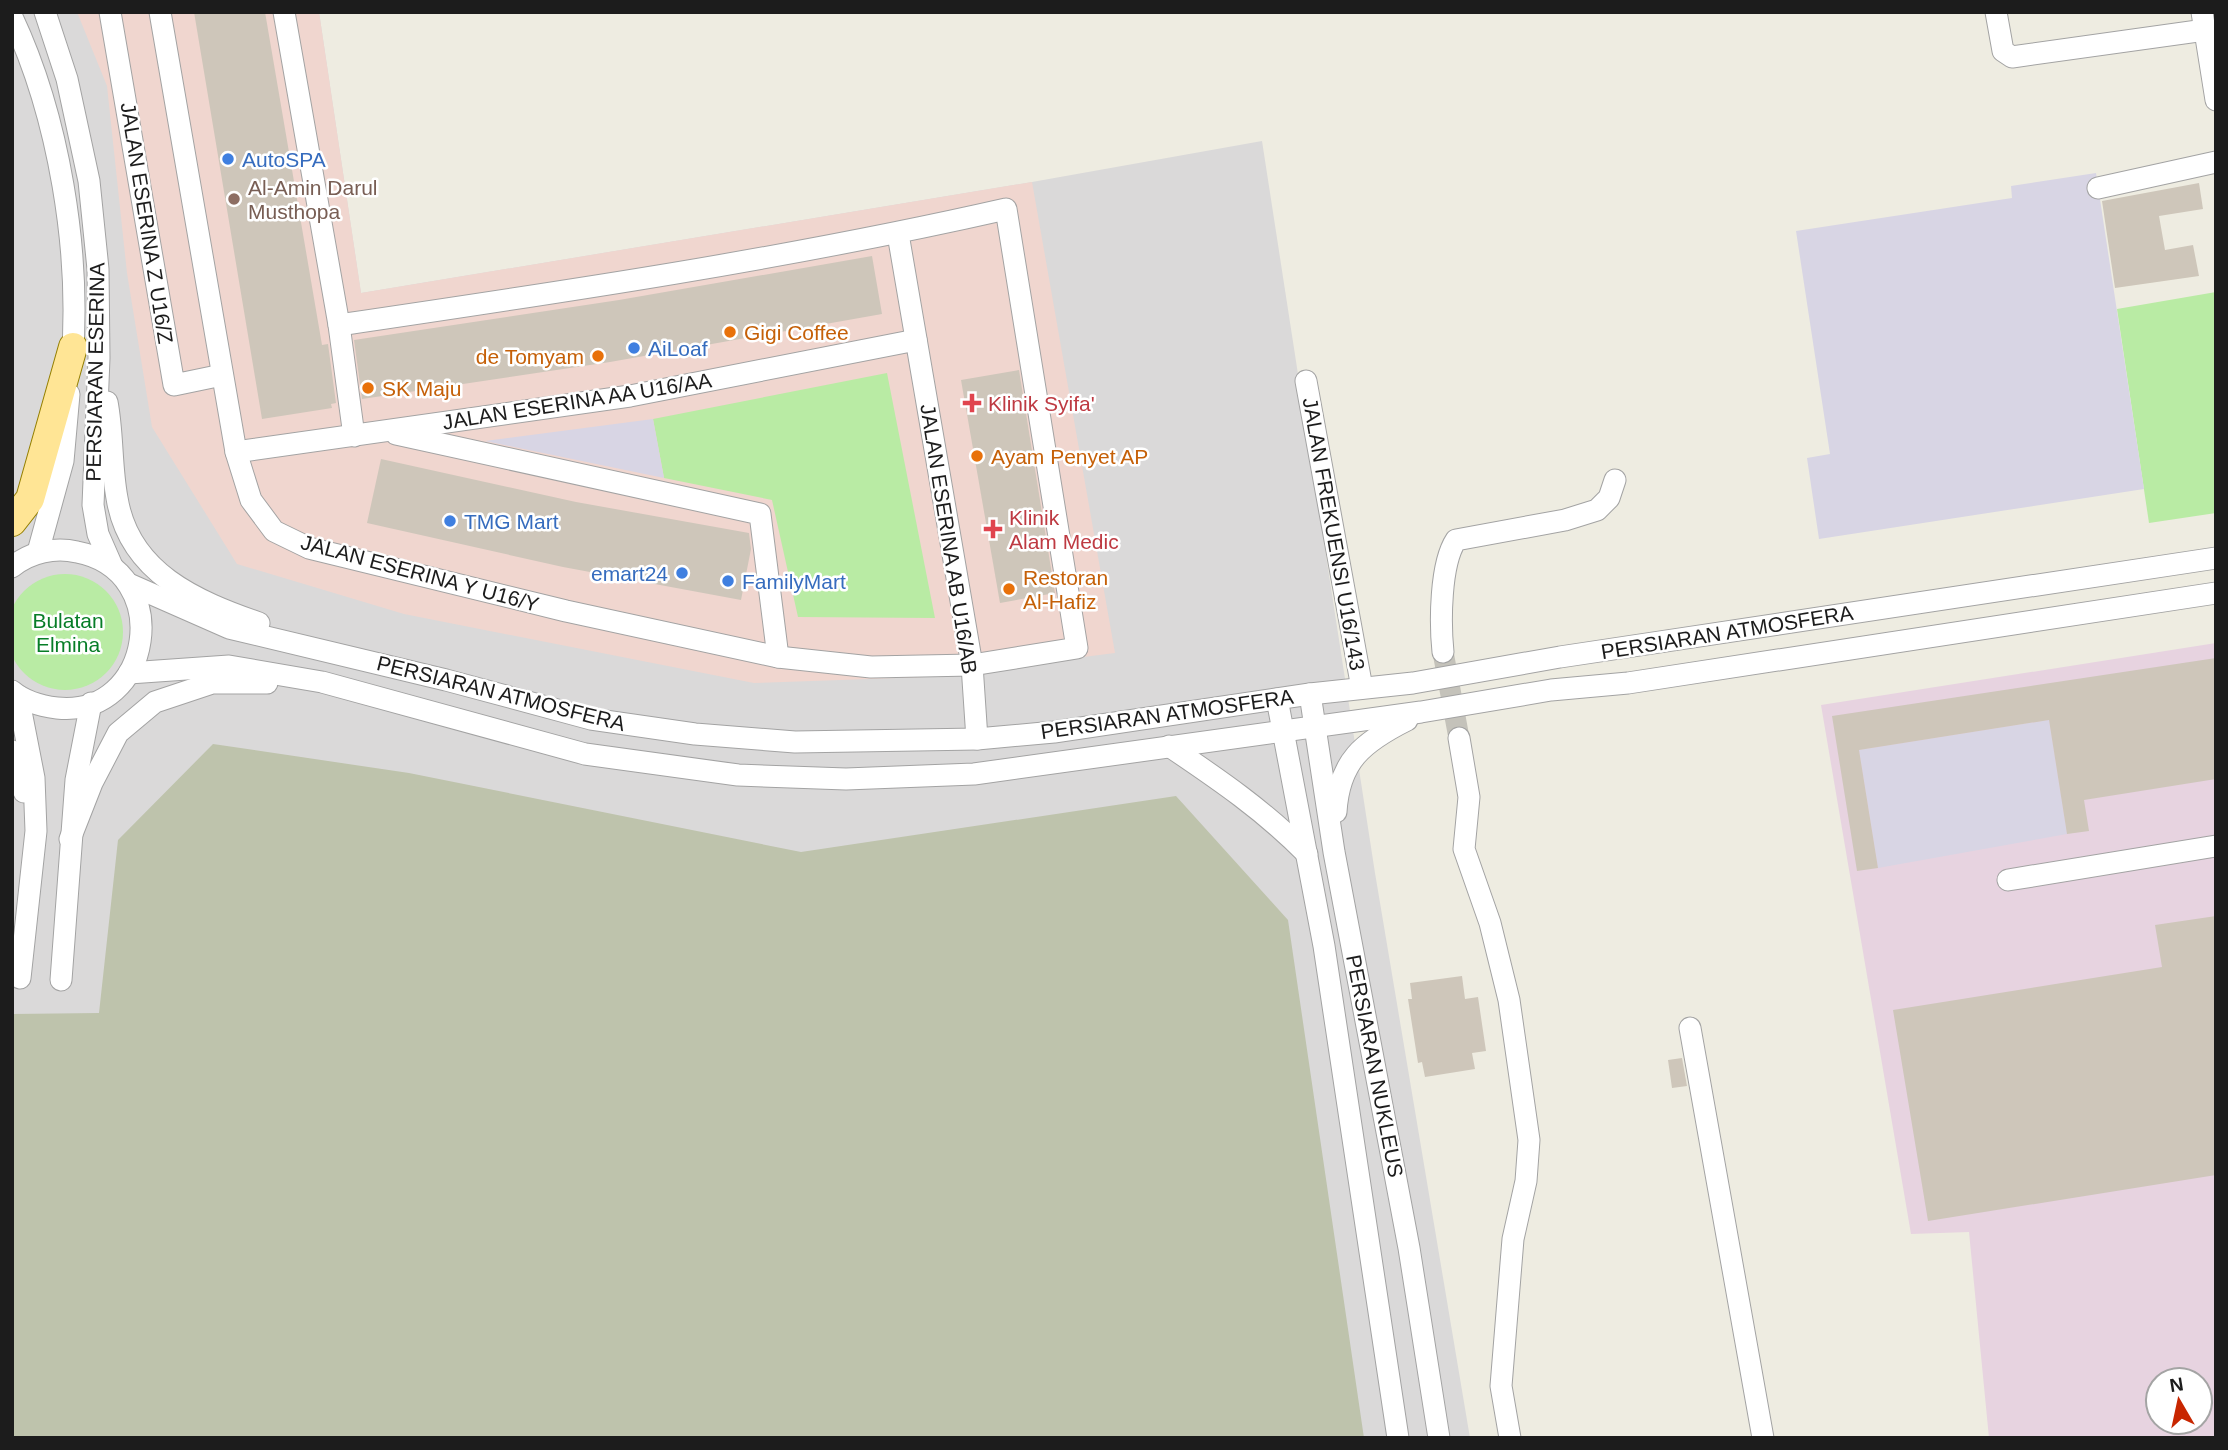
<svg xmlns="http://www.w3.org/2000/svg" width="2228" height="1450" viewBox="0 0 2228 1450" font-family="Arial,sans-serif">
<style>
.residential{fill:#dad9d9}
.commercial{fill:#f0d6cf}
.industrial{fill:#e7d3e0;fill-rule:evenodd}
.construction{fill:#bec3ac}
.grass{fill:#b9eba4}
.plaza{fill:#d8d5e4}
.building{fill:#cec6ba}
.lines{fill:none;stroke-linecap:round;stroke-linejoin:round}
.minor-tunnel{stroke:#c4c2ba;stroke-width:21;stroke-dasharray:21 10;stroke-linecap:butt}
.minor-casing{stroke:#a3a3a3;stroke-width:23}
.major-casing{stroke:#947f00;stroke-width:30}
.minor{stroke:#fff;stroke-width:21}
.major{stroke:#ffe595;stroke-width:28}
.shop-dot{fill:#3f7fe0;stroke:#fff;stroke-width:2.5}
.education-dot{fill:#8d6e63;stroke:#fff;stroke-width:2.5}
.food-dot{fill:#e8710a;stroke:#fff;stroke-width:2.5}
.health-dot{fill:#e0444e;stroke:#fff;stroke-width:2.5}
.labels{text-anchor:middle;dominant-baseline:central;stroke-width:5;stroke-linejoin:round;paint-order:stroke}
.shop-label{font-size:21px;fill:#366cbe;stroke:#fff;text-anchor:start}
.education-label{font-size:21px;fill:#785e54;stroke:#fff;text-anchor:start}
.street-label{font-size:21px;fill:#1c1c1c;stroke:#fff}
.food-label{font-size:21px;fill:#c56008;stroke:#fff;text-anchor:start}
.health-label{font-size:21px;fill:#be3a42;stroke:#fff;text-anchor:start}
.park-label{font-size:21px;fill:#077d27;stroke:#fff}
</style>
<rect width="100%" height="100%" fill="#eeece1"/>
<polygon class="residential" points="12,12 319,12 361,293 1032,182 1262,141 1375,873 1470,1438 12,1438"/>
<polygon class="commercial" points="77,12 319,12 361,293 1032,182 1115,653 926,677 754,683 404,614 237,564 152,427 127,273 107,86"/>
<path class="industrial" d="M2216,643v795h-227l-20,-206 -58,2 -90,-529zM2158,1380h42v42h-42z"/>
<polygon class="construction" points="213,744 409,773 801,852 1176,796 1288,920 1364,1438 12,1438 12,1014 99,1013 118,840"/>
<g class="grass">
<polygon points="2216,292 2216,513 2149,523 2117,309"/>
<polygon points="887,373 935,618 798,617 772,500 664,478 653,419"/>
<circle cx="65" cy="632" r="58"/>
</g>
<g class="plaza">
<polygon points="2096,173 2144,489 1819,539 1807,458 1830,454 1796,231 2012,198 2011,186"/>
<polygon points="653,419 664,478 485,441"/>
<polygon points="2049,720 2067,834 1878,868 1859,750"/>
</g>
<g class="building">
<polygon points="194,12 265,12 322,345 328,344 336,403 331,404 332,408 262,419"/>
<polygon points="2199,183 2203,209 2159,216 2165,250 2193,245 2199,276 2115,288 2102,201"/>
<polygon points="872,256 882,314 610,362 362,399 354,340 619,300"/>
<polygon points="1019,370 1055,593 1000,603 961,380"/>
<polygon points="381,459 576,502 749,533 751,549 741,600 563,567 367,523"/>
<polygon points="2216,658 2216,779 2084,800 2089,831 2067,834 2049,720 1859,750 1878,868 1857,871 1832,716"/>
<polygon points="2216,916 2216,1175 1928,1221 1893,1010 2162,967 2155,925"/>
<polygon points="1462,976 1465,999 1478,997 1486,1051 1472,1053 1475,1069 1425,1077 1422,1062 1418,1063 1408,999 1412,999 1410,983"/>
<polygon points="1682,1058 1687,1086 1672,1088 1668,1060"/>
</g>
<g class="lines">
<polyline class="minor-tunnel" points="1443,652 1459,738"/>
<defs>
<g id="minor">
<polyline points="45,12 67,79 89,181 98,269 99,358 93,505 98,534 112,566"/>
<polyline points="110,12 174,385 222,375"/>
<path d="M160,12l76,440 15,48 23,31 35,17 257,63 212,46 93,10 101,-2 105,-17 -71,-439c-220,50 -443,83 -667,116"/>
<polyline points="284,12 339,325 354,436"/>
<polyline points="1996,12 2003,51 2012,57 2205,30"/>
<polyline points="2202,12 2216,100"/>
<path d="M12,17c47,100 69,234 60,344"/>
<polyline points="2098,188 2216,162"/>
<polyline points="898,234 972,665 977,739"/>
<polyline points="1306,381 1362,688"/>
<path d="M107,402c6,31 4,64 10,96 12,75 79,103 142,125"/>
<polyline points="396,434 760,514 778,657"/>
<polyline points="236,452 630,396 916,340"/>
<polyline points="38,552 63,461 69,394"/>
<path d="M12,567c18,-15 43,-20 65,-15 99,19 76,166 -20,156 -16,-2 -32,-6 -45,-17"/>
<polyline points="129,584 229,628 446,680 591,719 695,734 795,742 977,739 1054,732 1310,694 1413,683 1560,657 2216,558"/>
<path d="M1443,652c-3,-29 -3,-88 13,-112l109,-20 32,-10 12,-12 6,-18"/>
<polyline points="129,673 229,666 322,682 585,754 738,775 846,779 974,774 1421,712 1551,690 1628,683 2216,593"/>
<polyline points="1310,694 1334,852 1409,1248 1439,1438"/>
<polyline points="18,696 34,778 36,831 20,978"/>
<polyline points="1277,699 1324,946 1398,1438"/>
<polyline points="1459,738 1469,797 1464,849 1490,923 1509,1000 1529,1140 1526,1181 1513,1239 1501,1386 1510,1438"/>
<path d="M1169,746c49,33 96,65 138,108"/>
<polyline points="12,751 24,792"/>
<path d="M1336,812c3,-51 27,-70 71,-92"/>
<polyline points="70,839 92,783 118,733 155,702 212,683 267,683"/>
<polyline points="2008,880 2216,846"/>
<polyline points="61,980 76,780 91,703"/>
<polyline points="1690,1028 1763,1438"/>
</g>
<polyline id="major" points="12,522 30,499 73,347"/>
</defs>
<use href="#minor" class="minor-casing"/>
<use href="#major" class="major-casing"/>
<use href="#minor" class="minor"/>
<use href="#major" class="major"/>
</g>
<g class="shop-dot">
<circle cx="228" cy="159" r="7"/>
<circle cx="634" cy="348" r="7"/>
<circle cx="450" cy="521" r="7"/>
<circle cx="682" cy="573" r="7"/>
<circle cx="728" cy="581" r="7"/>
</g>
<circle class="education-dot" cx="234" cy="199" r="7"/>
<g class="food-dot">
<circle cx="730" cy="332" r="7"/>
<circle cx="598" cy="356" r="7"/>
<circle cx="368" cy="388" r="7"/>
<circle cx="977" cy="456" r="7"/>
<circle cx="1009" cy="589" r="7"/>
</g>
<g class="health-dot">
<path d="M968.5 392.5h7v7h7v7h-7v7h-7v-7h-7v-7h7z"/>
<path d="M989.5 518.5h7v7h7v7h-7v7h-7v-7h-7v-7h7z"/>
</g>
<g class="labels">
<g class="shop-label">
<text x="242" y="159">AutoSPA</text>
<text x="648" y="348">AiLoaf</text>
<text x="464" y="521">TMG Mart</text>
<text x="668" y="573" text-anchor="end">emart24</text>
<text x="742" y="581">FamilyMart</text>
</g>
<g class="education-label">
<text x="248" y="187">Al-Amin Darul<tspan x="248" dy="24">Musthopa</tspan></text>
</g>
<g class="street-label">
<text transform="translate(147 223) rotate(81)">JALAN ESERINA Z U16/Z</text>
<text transform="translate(95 372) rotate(-89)">PERSIARAN ESERINA</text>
<text transform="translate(577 401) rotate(-9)">JALAN ESERINA AA U16/AA</text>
<text transform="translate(1334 534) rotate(80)">JALAN FREKUENSI U16/143</text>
<text transform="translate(949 539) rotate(81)">JALAN ESERINA AB U16/AB</text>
<text transform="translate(420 573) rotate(15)">JALAN ESERINA Y U16/Y</text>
<text transform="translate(1727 632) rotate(-9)">PERSIARAN ATMOSFERA</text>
<text transform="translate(501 693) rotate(14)">PERSIARAN ATMOSFERA</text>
<text transform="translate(1167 714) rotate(-8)">PERSIARAN ATMOSFERA</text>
<text transform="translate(1375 1066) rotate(79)">PERSIARAN NUKLEUS</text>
</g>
<g class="food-label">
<text x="744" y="332">Gigi Coffee</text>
<text x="584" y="356" text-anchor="end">de Tomyam</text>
<text x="382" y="388">SK Maju</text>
<text x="991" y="456">Ayam Penyet AP</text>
<text x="1023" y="577">Restoran<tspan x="1023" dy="24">Al-Hafiz</tspan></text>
</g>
<g class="health-label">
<text x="988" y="403">Klinik Syifa'</text>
<text x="1009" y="517">Klinik<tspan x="1009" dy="24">Alam Medic</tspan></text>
</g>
<g class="park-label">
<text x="68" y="620">Bulatan<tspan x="68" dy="24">Elmina</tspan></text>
</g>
</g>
<rect width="2228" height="1450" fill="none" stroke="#1c1c1c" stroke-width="28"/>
<g transform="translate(2179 1401) rotate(351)"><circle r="33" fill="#ffffff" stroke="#a4a4a4" stroke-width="2"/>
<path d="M0-5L12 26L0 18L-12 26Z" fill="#c82600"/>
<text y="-10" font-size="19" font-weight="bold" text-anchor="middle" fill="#1c1c1c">N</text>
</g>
</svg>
